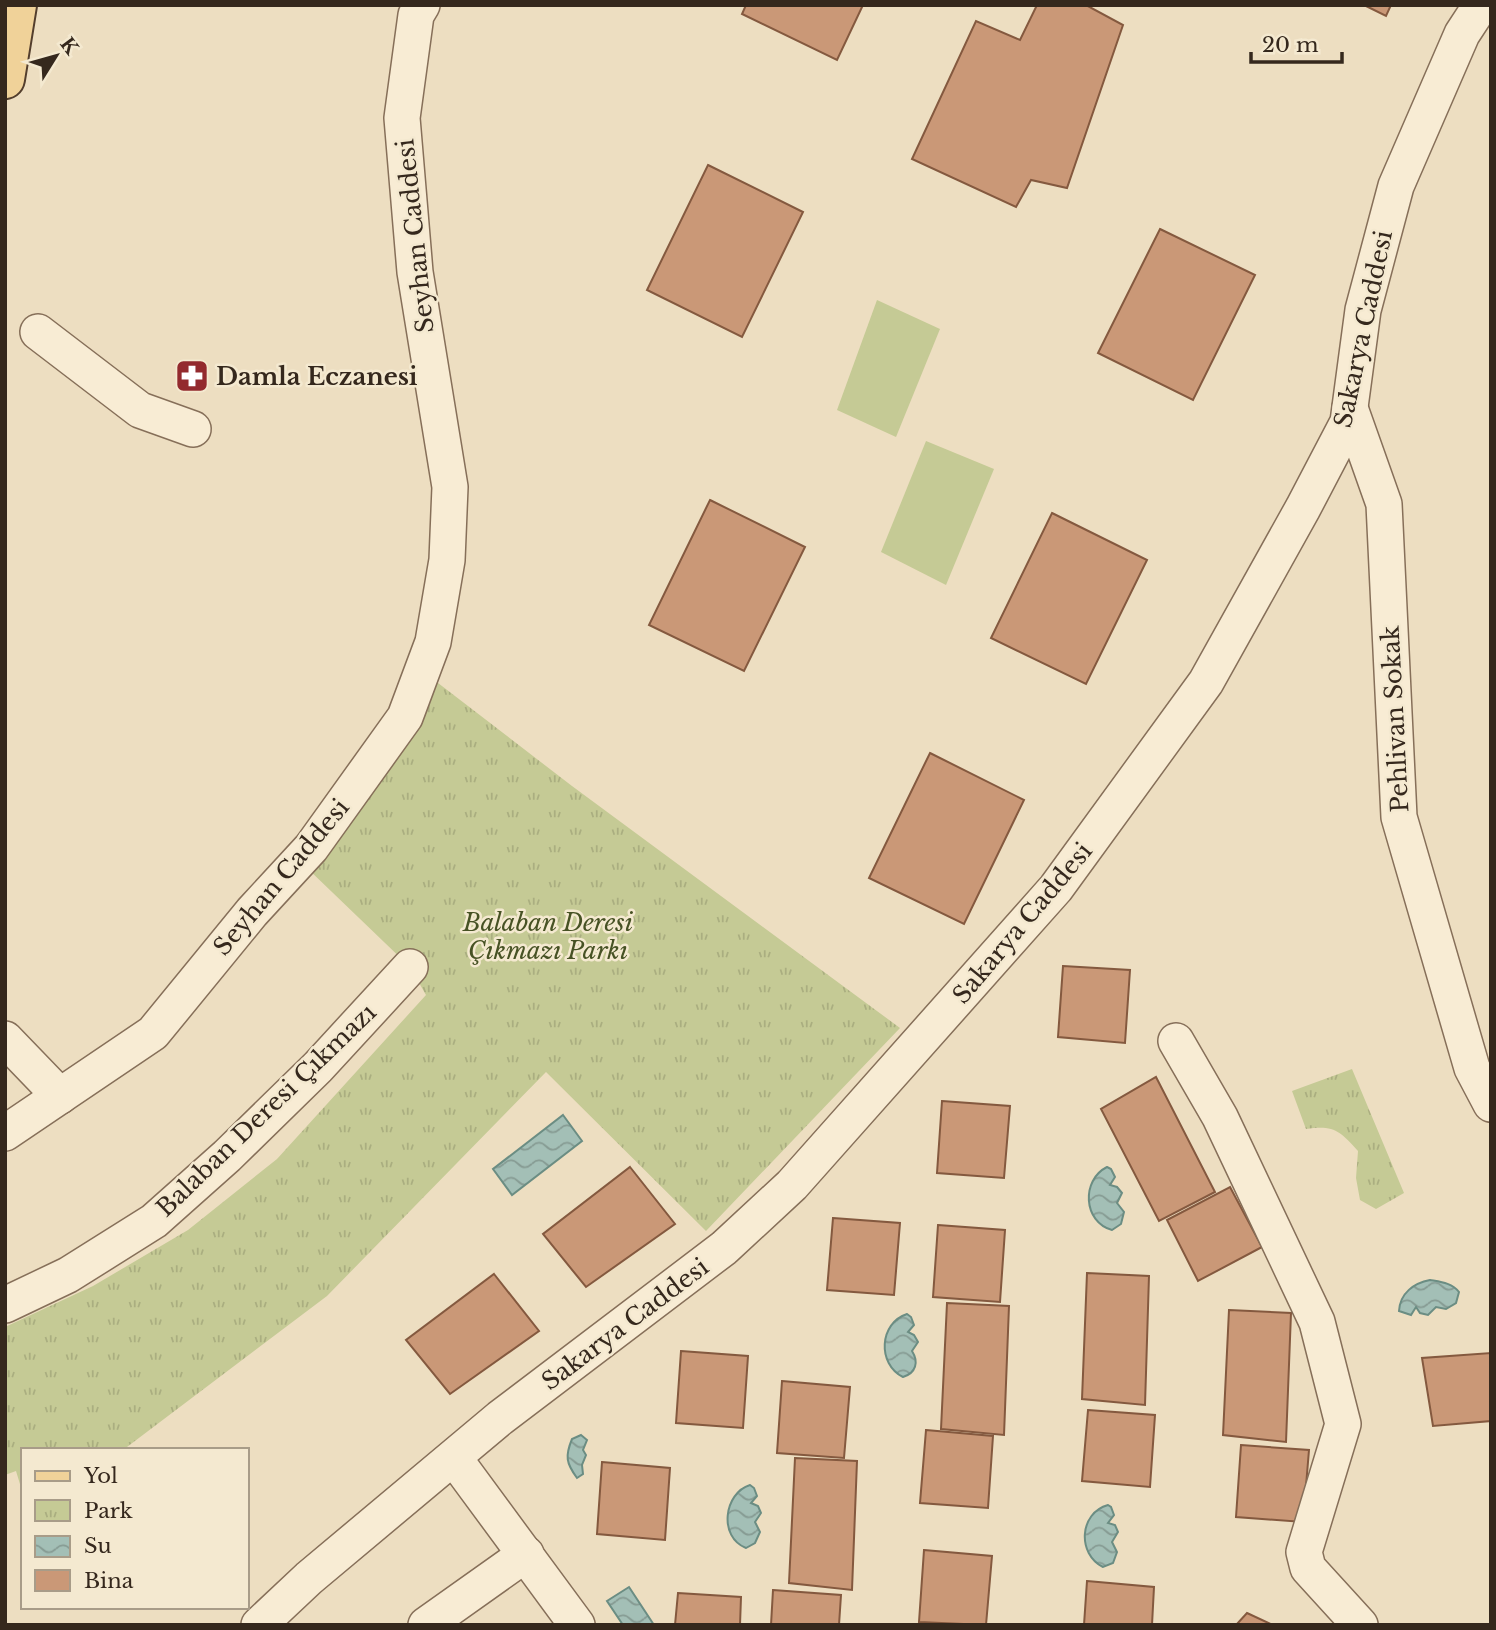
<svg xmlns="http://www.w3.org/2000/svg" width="1496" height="1630" viewBox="0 0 1496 1630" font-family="'Libre Baskerville',serif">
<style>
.green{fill:#c5ca95}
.park{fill:url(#park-tufts)}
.water{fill:url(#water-waves);stroke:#6b8d83;stroke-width:2}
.building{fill:#ca9877;stroke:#84593f;stroke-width:2}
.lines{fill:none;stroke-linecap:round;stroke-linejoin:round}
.minor-casing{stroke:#866f59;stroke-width:38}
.major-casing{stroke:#533e2d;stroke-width:42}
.minor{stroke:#f8ecd4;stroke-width:35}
.major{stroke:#f0d299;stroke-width:38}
.labels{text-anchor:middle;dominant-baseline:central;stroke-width:5;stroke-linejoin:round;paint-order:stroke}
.street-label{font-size:24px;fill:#35281d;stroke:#f4e9d0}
.poi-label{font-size:24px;font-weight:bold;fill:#35281d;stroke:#f4e9d0;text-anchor:start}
.park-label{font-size:24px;font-style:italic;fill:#475224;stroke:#f4e9d0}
</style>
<defs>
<pattern id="park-tufts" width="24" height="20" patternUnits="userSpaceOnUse" patternTransform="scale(1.75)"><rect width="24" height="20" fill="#c5ca95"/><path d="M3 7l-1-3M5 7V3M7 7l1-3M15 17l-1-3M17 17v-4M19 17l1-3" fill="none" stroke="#aaae80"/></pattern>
<pattern id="water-waves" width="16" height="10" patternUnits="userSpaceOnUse" patternTransform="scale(1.75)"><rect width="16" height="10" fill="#a3bfb6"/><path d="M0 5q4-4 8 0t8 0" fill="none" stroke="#869b93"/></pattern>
</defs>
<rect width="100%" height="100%" fill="#eddec1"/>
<g class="green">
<polygon points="877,300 940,329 896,437 837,410"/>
<polygon points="926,441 994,469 946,585 881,552"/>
</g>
<g class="park">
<polygon points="412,663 572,786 900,1028 706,1231 546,1072 327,1296 123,1450 23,1450 23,1494 16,1471 5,1475 5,1327 93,1286 188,1230 277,1159 426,995 410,967 307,868 385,721"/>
<path d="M1352,1069l52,124 -28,16 -16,-9 -4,-22 2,-27c-18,-20 -24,-26 -52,-22l-14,-38z"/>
</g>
<g class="water">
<polygon points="563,1115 582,1141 512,1195 493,1169"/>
<path d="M1107,1167l4,2 4,8 -5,8 7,2 5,6 -5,10 7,9 -3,12 -9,6c-29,-8 -31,-50 -5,-63z"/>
<path d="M1430,1280c11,2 22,3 29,12l-3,11 -10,6 -10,-2 -8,8 -8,-2 -4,-6 -5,8 -12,-4c1,-18 15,-28 31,-31z"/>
<path d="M907,1314l4,3 3,8 -6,7 6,3 4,7 -6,9c7,11 4,22 -9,26 -26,-13 -24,-54 4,-63z"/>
<path d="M581,1435l6,5 -4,10 3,5 -4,10 1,9 -6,4c-11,-15 -12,-22 -5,-39z"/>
<path d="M750,1485l4,3 3,8 -6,7 7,3 3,7 -6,9 5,10 -5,11 -9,5c-28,-11 -22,-55 4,-63z"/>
<path d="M1108,1505l3,2 3,8 -6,8 7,2 3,7 -6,10 5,10 -4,11 -10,4c-26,-13 -24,-54 5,-62z"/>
<polygon points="629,1587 654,1625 623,1625 607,1601"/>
</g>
<g class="building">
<polygon points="746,5 863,5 837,60 742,14"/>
<polygon points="1037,5 1086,5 1123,25 1067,188 1031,180 1016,207 912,159 976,21 1020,40"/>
<polygon points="1364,5 1391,5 1386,16"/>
<polygon points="708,165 803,212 742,337 647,290"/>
<polygon points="1160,229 1255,275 1193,400 1098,353"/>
<polygon points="710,500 805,547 744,671 649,625"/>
<polygon points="1052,513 1147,560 1086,684 991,638"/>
<polygon points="930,753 1024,800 964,924 869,878"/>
<polygon points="1063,966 1130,970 1125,1043 1058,1037"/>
<polygon points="1156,1077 1215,1192 1159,1221 1101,1109"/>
<polygon points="942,1101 1010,1106 1004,1178 937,1173"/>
<polygon points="630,1167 675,1224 586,1287 543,1234"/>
<polygon points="1230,1187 1262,1247 1198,1281 1167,1220"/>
<polygon points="833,1218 900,1223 894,1295 827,1290"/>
<polygon points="938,1225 1005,1230 1000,1302 933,1297"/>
<polygon points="1087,1273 1149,1276 1145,1405 1082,1399"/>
<polygon points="494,1274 539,1331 450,1394 406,1340"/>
<polygon points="947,1303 1009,1306 1004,1435 941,1429"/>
<polygon points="1229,1310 1291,1313 1286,1442 1223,1435"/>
<polygon points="681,1351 748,1356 743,1428 676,1423"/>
<polygon points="1491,1353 1491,1421 1433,1426 1422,1358"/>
<polygon points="782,1381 850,1387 844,1458 777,1453"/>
<polygon points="1088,1410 1155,1415 1150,1487 1082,1481"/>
<polygon points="926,1430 993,1436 988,1508 920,1503"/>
<polygon points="1241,1445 1309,1450 1303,1522 1236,1517"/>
<polygon points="795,1458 857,1461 852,1590 789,1583"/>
<polygon points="602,1462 670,1468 665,1540 597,1534"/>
<polygon points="924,1550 992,1556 986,1625 919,1622"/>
<polygon points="1087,1581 1154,1587 1152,1625 1084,1625"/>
<polygon points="773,1590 841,1595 839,1625 771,1625"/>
<polygon points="678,1593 741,1597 740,1625 675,1625"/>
<polygon points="1247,1613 1273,1625 1236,1625"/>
</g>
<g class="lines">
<defs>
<g id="minor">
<polyline points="38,332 140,410 193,429"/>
<polyline points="1350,408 1384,504 1399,817 1472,1068 1491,1104"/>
<polyline points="5,1039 60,1096"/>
<polyline points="1176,1041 1220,1117 1317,1322 1343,1424 1304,1552 1308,1568 1360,1625"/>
<polyline points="5,1133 153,1033 252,912 311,848 405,717 433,642 447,560 450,487 415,272 402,118 416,15 422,5"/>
<polyline points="5,1305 68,1275 154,1221 227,1156 318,1067 410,967"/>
<polyline points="454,1458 577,1625"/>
<polyline points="259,1625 309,1578 500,1418 724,1248 792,1185 1056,888 1206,682 1303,508 1348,422 1363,310 1396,186 1462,34 1481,5"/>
<polyline points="426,1625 526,1554"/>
</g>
<polyline id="major" points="5,79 17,5"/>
</defs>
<use href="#minor" class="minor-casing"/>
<use href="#major" class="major-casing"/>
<use href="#minor" class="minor"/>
<use href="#major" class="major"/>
</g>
<defs>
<symbol id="pharmacy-square" viewBox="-11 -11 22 22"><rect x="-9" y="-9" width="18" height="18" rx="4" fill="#932a2e" stroke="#f4e9d0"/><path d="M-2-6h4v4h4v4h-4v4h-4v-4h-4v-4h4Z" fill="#fff"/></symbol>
</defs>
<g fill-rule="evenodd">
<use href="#pharmacy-square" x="173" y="357" width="38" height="38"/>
</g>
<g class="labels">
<g class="street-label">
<text transform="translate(415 236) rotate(-96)">Seyhan Caddesi</text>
<text transform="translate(1363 329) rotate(-78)">Sakarya Caddesi</text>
<text transform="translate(1395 719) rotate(-93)">Pehlivan Sokak</text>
<text transform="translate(281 877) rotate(-50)">Seyhan Caddesi</text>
<text transform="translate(1022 923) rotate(-50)">Sakarya Caddesi</text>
<text transform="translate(266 1110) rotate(-44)">Balaban Deresi Çıkmazı</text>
<text transform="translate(625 1324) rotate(-37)">Sakarya Caddesi</text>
</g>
<g class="poi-label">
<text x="216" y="376">Damla Eczanesi</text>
</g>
<g class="park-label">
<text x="548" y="922">Balaban Deresi<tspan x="548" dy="28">Çıkmazı Parkı</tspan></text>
</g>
</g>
<rect width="1496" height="1630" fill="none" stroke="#35281d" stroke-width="14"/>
<rect x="21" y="1448" width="228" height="161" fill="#f4e9d0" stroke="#a89c88" stroke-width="2"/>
<rect x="35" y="1471" width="35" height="10" fill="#f0d299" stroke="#a89c88" stroke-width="2"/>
<text x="84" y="1483" font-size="21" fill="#35281d">Yol</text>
<rect x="35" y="1500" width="35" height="21" fill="url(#park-tufts)" stroke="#a89c88" stroke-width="2"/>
<text x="84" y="1518" font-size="21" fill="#35281d">Park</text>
<rect x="35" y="1536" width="35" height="21" fill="url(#water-waves)" stroke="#a89c88" stroke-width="2"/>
<text x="84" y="1553" font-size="21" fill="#35281d">Su</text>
<rect x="35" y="1570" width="35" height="21" fill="#ca9877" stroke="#a89c88" stroke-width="2"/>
<text x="84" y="1588" font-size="21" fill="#35281d">Bina</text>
<g transform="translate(56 56) rotate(53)" stroke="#f4e9d0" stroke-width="5" paint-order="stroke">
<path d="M0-5L12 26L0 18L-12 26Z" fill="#35281d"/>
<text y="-10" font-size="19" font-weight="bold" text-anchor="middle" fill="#35281d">K</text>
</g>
<path d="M1251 52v10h91v-10" fill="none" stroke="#35281d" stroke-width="3.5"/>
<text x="1262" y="52" font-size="21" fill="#35281d" stroke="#f4e9d0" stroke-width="5" paint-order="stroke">20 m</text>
</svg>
